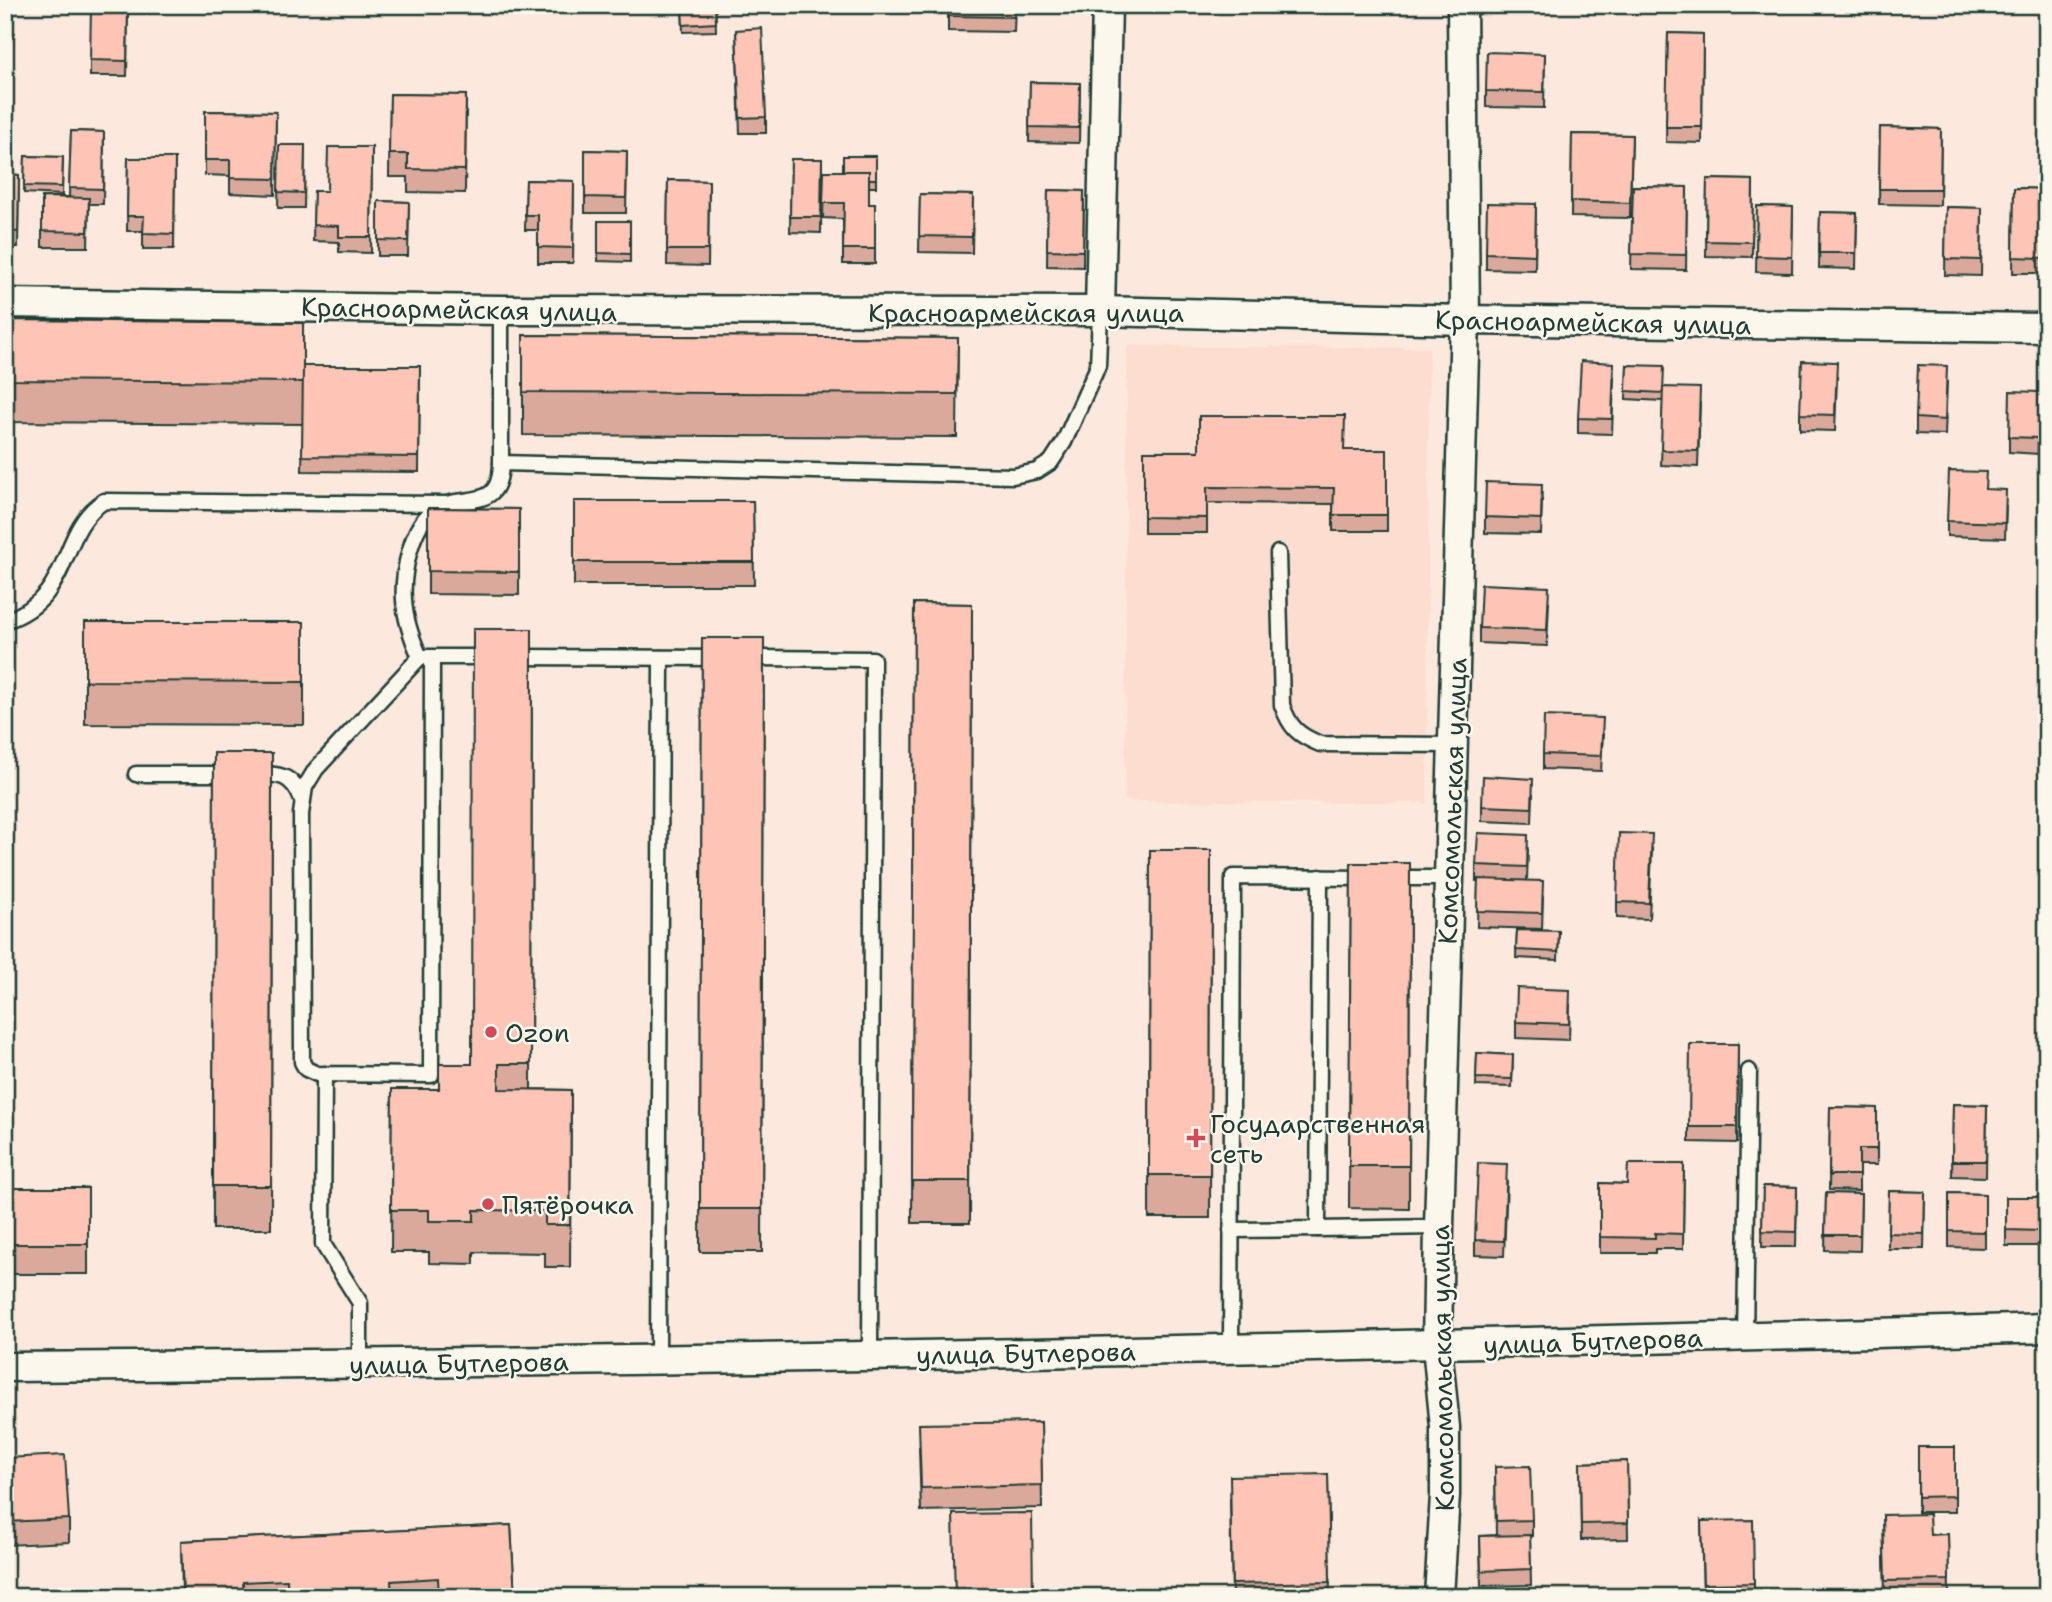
<svg xmlns="http://www.w3.org/2000/svg" width="2052" height="1602" viewBox="0 0 2052 1602" font-family="'Shantell Sans',sans-serif">
<style>
.built{fill:#fdddd0}
.lines{fill:none;stroke-linecap:round;stroke-linejoin:round}
.lane-casing{stroke:#1f3d34;stroke-width:19}
.street-casing{stroke:#1f3d34;stroke-width:33}
.lane{stroke:#fbf7ec;stroke-width:14}
.street{stroke:#fbf7ec;stroke-width:28}
.wall{fill:#daa99c;stroke:#1f3d34;stroke-width:2}
.building{fill:#fec4b5;stroke:#1f3d34;stroke-width:2}
.poi-dot{fill:#d1495b;stroke:#fbf7ec;stroke-width:2.5}
.labels{text-anchor:middle;dominant-baseline:central;stroke-width:5;stroke-linejoin:round;paint-order:stroke}
.street-label{font-size:26px;fill:#1f3d34;stroke:#fbf7ec}
.poi-label{font-size:26px;fill:#1f3d34;stroke:#fbf7ec;text-anchor:start}
</style>
<rect width="100%" height="100%" fill="#fce8dc"/>
<filter id="ink" filterUnits="userSpaceOnUse"><feTurbulence type="fractalNoise" baseFrequency=".0143" numOctaves="2"/><feDisplacementMap in="SourceGraphic" scale="14" xChannelSelector="R" yChannelSelector="G"/><feConvolveMatrix kernelMatrix="1 2 1 2 8 2 1 2 1" color-interpolation-filters="sRGB"/></filter>
<g filter="url(#ink)">
<polygon class="built" points="1127,346 1429,348 1427,803 1125,801"/>
<g class="lines">
<defs>
<g id="lane">
<polyline points="501,463 1013,476 1037,471 1051,462 1064,442 1098,366 1100,311"/>
<path d="M1278,553l4,152c8,23 16,30 38,39l134,1"/>
<path d="M5,621c71,-24 51,-89 99,-120l341,3"/>
<path d="M420,657c-8,-18 -15,-37 -16,-57 -2,-26 7,-75 30,-90 29,-19 66,5 67,-47v-153"/>
<polyline points="432,657 431,1075 317,1074 306,1069 302,1062 301,814 305,787 316,769 420,657 491,657"/>
<polyline points="514,657 722,658"/>
<polyline points="745,658 873,659 870,1356"/>
<polyline points="136,774 233,774"/>
<path d="M253,774c25,0 39,-1 49,26"/>
<polyline points="1391,878 1450,878"/>
<polyline points="324,1074 323,1244 360,1303 360,1365"/>
<polyline points="1318,1229 1439,1227"/>
<polyline points="1231,1230 1318,1229 1320,877"/>
<polyline points="1745,1337 1749,1071"/>
<polyline points="1231,1350 1233,877 1367,878"/>
<polyline points="658,1360 661,658"/>
</g>
<g id="street">
<polyline points="5,303 501,310 1100,311 1465,320 2047,328"/>
<polyline points="1100,311 1107,5"/>
<path d="M5,1367c681,-5 1361,-19 2042,-39"/>
<polyline points="1439,1597 1445,1495 1445,1427 1437,1346 1439,1227 1465,320 1462,5"/>
</g>
</defs>
<use href="#lane" class="lane-casing"/>
<use href="#street" class="street-casing"/>
<use href="#lane" class="lane"/>
<use href="#street" class="street"/>
</g>
<g class="wall">
<polygon points="682,5 715,5 716,31 683,32"/>
<polygon points="948,5 1015,5 1014,32 948,31"/>
<polygon points="128,8 127,76 90,76 90,60"/>
<polygon points="736,30 766,117 766,133 740,133"/>
<polygon points="1668,33 1703,34 1702,143 1666,142"/>
<polygon points="1545,54 1544,108 1486,107 1486,91"/>
<polygon points="1030,82 1080,83 1079,143 1029,142"/>
<polygon points="390,94 466,95 465,193 408,192 408,177 389,177"/>
<polygon points="205,111 276,112 275,195 230,193 230,176 205,175"/>
<polygon points="1880,127 1941,129 1940,205 1879,204"/>
<polygon points="71,131 104,132 103,204 89,204 88,247 42,247 42,197 69,197"/>
<polygon points="1572,134 1632,135 1630,218 1571,217"/>
<polygon points="279,145 305,145 304,208 278,208"/>
<polygon points="372,147 371,253 339,252 339,242 313,241 314,191 327,191"/>
<polygon points="585,150 627,151 626,213 585,213"/>
<polygon points="25,156 63,157 62,195 24,193"/>
<polygon points="876,156 876,187 869,187 869,204 875,204 875,264 843,264 843,219 823,218 824,171 843,171"/>
<polygon points="128,158 175,158 174,249 143,249 143,231 127,231"/>
<polygon points="791,159 822,159 821,233 790,232"/>
<polygon points="5,174 19,175 18,247 5,247"/>
<polygon points="1707,179 1753,180 1752,257 1706,256"/>
<polygon points="526,180 574,181 573,263 538,263 538,230 525,230"/>
<polygon points="668,180 709,181 708,266 667,265"/>
<polygon points="1633,186 1687,187 1686,270 1631,269"/>
<polygon points="2014,188 2047,189 2046,273 2013,273"/>
<polygon points="1048,190 1084,191 1083,267 1047,266"/>
<polygon points="920,194 973,195 972,253 919,252"/>
<polygon points="378,201 409,202 408,256 378,256"/>
<polygon points="1536,204 1535,270 1486,269 1486,253"/>
<polygon points="1757,206 1793,207 1792,273 1756,272"/>
<polygon points="1946,207 1982,208 1981,276 1945,275"/>
<polygon points="1820,212 1857,213 1856,269 1819,268"/>
<polygon points="598,221 630,221 630,262 598,261"/>
<polygon points="5,320 303,366 420,366 419,472 302,471 303,424 5,422"/>
<polygon points="523,335 958,338 957,437 523,435"/>
<polygon points="1627,365 1664,387 1700,403 1698,467 1661,465 1663,401 1626,399"/>
<polygon points="1614,378 1612,434 1578,433 1578,418"/>
<polygon points="1837,378 1835,431 1800,430 1800,414"/>
<polygon points="1947,382 1945,435 1916,434 1916,418"/>
<polygon points="2040,408 2038,454 2009,452 2009,437"/>
<polygon points="1387,450 1387,531 1333,531 1333,504 1207,503 1207,533 1144,533 1144,451"/>
<polygon points="1542,500 1541,534 1485,533 1485,517"/>
<polygon points="574,501 753,501 754,585 574,585"/>
<polygon points="2006,506 2005,538 1947,536 1947,521"/>
<polygon points="428,508 519,509 519,595 428,594"/>
<polygon points="1549,602 1547,646 1479,643 1479,628"/>
<polygon points="914,603 972,604 970,1223 912,1223"/>
<polygon points="85,622 304,622 304,725 85,724"/>
<polygon points="532,629 531,1089 571,1090 570,1267 545,1267 545,1253 474,1252 474,1264 429,1263 429,1252 391,1252 392,1089 439,1089 472,1064"/>
<polygon points="702,638 764,638 762,1252 700,1252"/>
<polygon points="1603,734 1601,771 1543,769 1543,754"/>
<polygon points="214,753 272,753 271,1229 213,1229"/>
<polygon points="1533,794 1532,823 1482,821 1482,806"/>
<polygon points="1150,850 1211,850 1210,1218 1149,1218"/>
<polygon points="1528,850 1527,881 1543,897 1542,929 1477,927 1478,881 1476,881 1476,865"/>
<polygon points="1652,850 1649,919 1617,918 1617,902"/>
<polygon points="1351,863 1410,863 1409,1209 1349,1208"/>
<polygon points="1517,930 1559,931 1558,960 1516,958"/>
<polygon points="1570,1005 1569,1040 1516,1038 1516,1022"/>
<polygon points="1738,1044 1737,1143 1689,1142 1689,1127"/>
<polygon points="1477,1053 1513,1055 1512,1087 1476,1086"/>
<polygon points="1953,1104 1987,1105 1986,1177 1952,1176"/>
<polygon points="1830,1107 1877,1108 1877,1165 1859,1165 1859,1191 1829,1190"/>
<polygon points="1684,1164 1683,1249 1655,1249 1655,1253 1600,1253 1600,1183 1627,1184"/>
<polygon points="1507,1180 1504,1256 1475,1255 1475,1240"/>
<polygon points="1763,1186 1797,1187 1796,1247 1762,1247"/>
<rect x="5" y="1188" width="83" height="86"/>
<polygon points="1889,1191 1925,1192 1924,1249 1888,1249"/>
<polygon points="1826,1193 1861,1194 1860,1251 1825,1250"/>
<polygon points="1949,1193 1985,1194 1985,1248 1949,1247"/>
<rect x="2006" y="1197" width="36" height="49"/>
<polygon points="1041,1422 1042,1508 921,1511 919,1447"/>
<rect x="1918" y="1447" width="37" height="65"/>
<polygon points="5,1458 69,1519 69,1542 5,1545"/>
<polygon points="1627,1461 1628,1539 1581,1540 1580,1463"/>
<polygon points="1495,1467 1532,1520 1532,1536 1530,1536 1531,1585 1481,1586 1480,1536 1496,1535"/>
<polygon points="1328,1474 1330,1597 1232,1597 1230,1499"/>
<polygon points="1883,1515 1930,1535 1948,1534 1949,1595 1885,1597"/>
<polygon points="1701,1521 1754,1583 1754,1597 1703,1597"/>
<polygon points="511,1525 515,1597 182,1597 181,1541"/>
</g>
<g class="building">
<polygon points="682,5 715,5 716,23 683,25"/>
<polygon points="948,5 1015,5 1014,17 948,16"/>
<polygon points="91,8 128,8 127,61 90,60"/>
<polygon points="762,28 766,117 740,118 736,30"/>
<polygon points="1668,33 1703,34 1702,127 1666,127"/>
<polygon points="1487,52 1545,54 1544,92 1486,91"/>
<polygon points="1030,82 1080,83 1079,128 1029,127"/>
<polygon points="390,94 466,95 465,170 408,169 408,154 389,154"/>
<polygon points="205,111 276,112 275,179 230,178 230,160 205,160"/>
<polygon points="1880,127 1941,129 1940,189 1879,189"/>
<polygon points="71,131 104,132 103,189 69,188"/>
<polygon points="1572,134 1632,135 1630,203 1571,201"/>
<polygon points="279,145 305,145 304,193 278,192"/>
<polygon points="328,147 372,147 371,237 339,237 339,226 313,225 314,191 327,191"/>
<polygon points="585,150 627,151 626,198 585,197"/>
<polygon points="25,156 63,157 62,187 24,186"/>
<polygon points="843,156 876,156 876,179 869,179 869,171 843,171"/>
<polygon points="128,158 175,158 174,234 143,233 144,216 127,216"/>
<polygon points="791,159 822,159 821,217 790,217"/>
<polygon points="824,171 869,171 869,204 875,204 875,249 843,249 844,203 823,203"/>
<polygon points="5,174 19,175 18,232 5,231"/>
<polygon points="1707,179 1753,180 1752,242 1706,241"/>
<polygon points="526,180 574,181 573,248 538,247 538,215 525,215"/>
<polygon points="668,180 709,181 708,250 667,250"/>
<polygon points="1633,186 1687,187 1686,255 1631,254"/>
<polygon points="2014,188 2047,189 2046,258 2013,257"/>
<polygon points="1048,190 1084,191 1083,251 1047,250"/>
<polygon points="920,194 973,195 972,237 919,236"/>
<polygon points="42,197 89,198 88,232 42,231"/>
<polygon points="378,201 409,202 408,241 378,240"/>
<polygon points="1487,203 1536,204 1535,255 1486,253"/>
<polygon points="1757,206 1793,207 1792,257 1756,256"/>
<polygon points="1946,207 1982,208 1981,260 1945,259"/>
<polygon points="1820,212 1857,213 1856,253 1819,253"/>
<polygon points="598,221 630,221 630,254 598,253"/>
<polygon points="5,320 303,323 303,382 5,380"/>
<polygon points="523,335 958,338 957,394 523,392"/>
<polygon points="1581,361 1614,363 1612,419 1578,418"/>
<polygon points="1802,361 1837,362 1835,415 1800,414"/>
<polygon points="1627,365 1664,366 1663,393 1626,391"/>
<polygon points="1918,365 1947,366 1945,420 1916,418"/>
<polygon points="303,366 420,366 419,457 302,456"/>
<polygon points="1663,387 1700,388 1698,451 1661,450"/>
<polygon points="2010,391 2040,392 2038,438 2009,437"/>
<polygon points="1199,416 1345,416 1344,450 1387,450 1387,515 1333,515 1334,488 1207,487 1207,518 1144,517 1144,451 1199,451"/>
<polygon points="1949,471 1986,472 1985,489 2006,490 2005,523 1947,521"/>
<polygon points="1486,482 1542,484 1541,519 1485,517"/>
<polygon points="574,501 753,501 754,562 574,562"/>
<polygon points="428,508 519,509 519,572 428,571"/>
<polygon points="1481,584 1549,587 1547,630 1479,628"/>
<polygon points="914,603 972,604 970,1181 912,1181"/>
<polygon points="85,622 304,622 304,682 85,681"/>
<polygon points="473,629 532,629 531,1064 499,1064 499,1089 571,1090 570,1225 545,1225 545,1211 474,1210 474,1221 429,1221 429,1210 391,1210 392,1089 439,1089 439,1064 472,1064"/>
<polygon points="702,638 764,638 762,1209 700,1209"/>
<polygon points="1544,716 1603,718 1601,756 1543,754"/>
<polygon points="214,753 272,753 271,1186 213,1186"/>
<polygon points="1483,776 1533,779 1532,808 1482,806"/>
<polygon points="1478,833 1528,835 1527,867 1476,865"/>
<polygon points="1619,833 1652,834 1649,903 1617,902"/>
<polygon points="1150,850 1211,850 1210,1175 1149,1175"/>
<polygon points="1351,863 1410,863 1409,1166 1349,1166"/>
<polygon points="1478,879 1543,881 1542,913 1477,911"/>
<polygon points="1517,930 1559,931 1558,952 1516,950"/>
<polygon points="1517,988 1570,990 1569,1024 1516,1022"/>
<polygon points="1690,1044 1738,1044 1737,1127 1689,1127"/>
<polygon points="1477,1053 1513,1055 1512,1079 1476,1078"/>
<polygon points="1953,1104 1987,1105 1986,1161 1952,1161"/>
<polygon points="1830,1107 1877,1108 1877,1149 1859,1149 1859,1175 1829,1175"/>
<polygon points="1478,1163 1507,1164 1504,1241 1475,1240"/>
<polygon points="1628,1164 1684,1164 1683,1234 1655,1233 1655,1238 1600,1237 1600,1183 1627,1184"/>
<polygon points="1763,1186 1797,1187 1796,1232 1762,1231"/>
<rect x="5" y="1188" width="83" height="56"/>
<polygon points="1889,1191 1925,1192 1924,1234 1888,1233"/>
<polygon points="1826,1193 1861,1194 1860,1235 1825,1235"/>
<polygon points="1949,1193 1985,1194 1985,1232 1949,1231"/>
<polygon points="2006,1197 2042,1197 2042,1231 2006,1230"/>
<polygon points="1041,1422 1042,1485 921,1488 919,1424"/>
<polygon points="1918,1447 1955,1447 1955,1496 1918,1497"/>
<polygon points="65,1455 69,1519 5,1522 5,1458"/>
<polygon points="1627,1461 1628,1523 1581,1524 1580,1463"/>
<polygon points="1530,1466 1532,1520 1496,1521 1495,1467"/>
<polygon points="1328,1474 1330,1582 1232,1584 1230,1476"/>
<polygon points="1032,1513 1033,1597 955,1597 953,1514"/>
<polygon points="1929,1514 1930,1535 1948,1534 1949,1580 1885,1581 1883,1515"/>
<polygon points="1753,1520 1754,1583 1703,1584 1701,1521"/>
<polygon points="511,1525 515,1597 439,1597 438,1578 391,1581 392,1597 288,1597 287,1580 243,1582 244,1597 183,1597 181,1541"/>
<polygon points="1530,1535 1531,1569 1481,1571 1480,1536"/>
</g>
</g>
<g class="poi-dot">
<circle cx="491" cy="1032" r="7"/>
<path d="M1192.5 1127.5h7v7h7v7h-7v7h-7v-7h-7v-7h7z"/>
<circle cx="488" cy="1204" r="7"/>
</g>
<g class="labels">
<g class="street-label">
<text transform="translate(459 309) rotate(1)">Красноармейская улица</text>
<text x="1026" y="312">Красноармейская улица</text>
<text transform="translate(1593 322) rotate(1)">Красноармейская улица</text>
<text transform="translate(1452 801) rotate(-88)">Комсомольская улица</text>
<text transform="translate(1593 1341) rotate(-2)">улица Бутлерова</text>
<text transform="translate(1026 1353) rotate(-1)">улица Бутлерова</text>
<text transform="translate(459 1363) rotate(-1)">улица Бутлерова</text>
<text transform="translate(1442 1368) rotate(-91)">Комсомольская улица</text>
</g>
<g class="poi-label">
<text x="505" y="1032">Ozon</text>
<text x="1210" y="1123">Государственная<tspan x="1210" dy="30">сеть</tspan></text>
<text x="502" y="1204">Пятёрочка</text>
</g>
</g>
<rect width="2052" height="1602" fill="none" stroke="#fbf7ec" stroke-width="28"/>
<rect x="14" y="14" width="2024" height="1574" fill="none" stroke="#1f3d34" stroke-width="2.5" filter="url(#ink)"/>
</svg>
